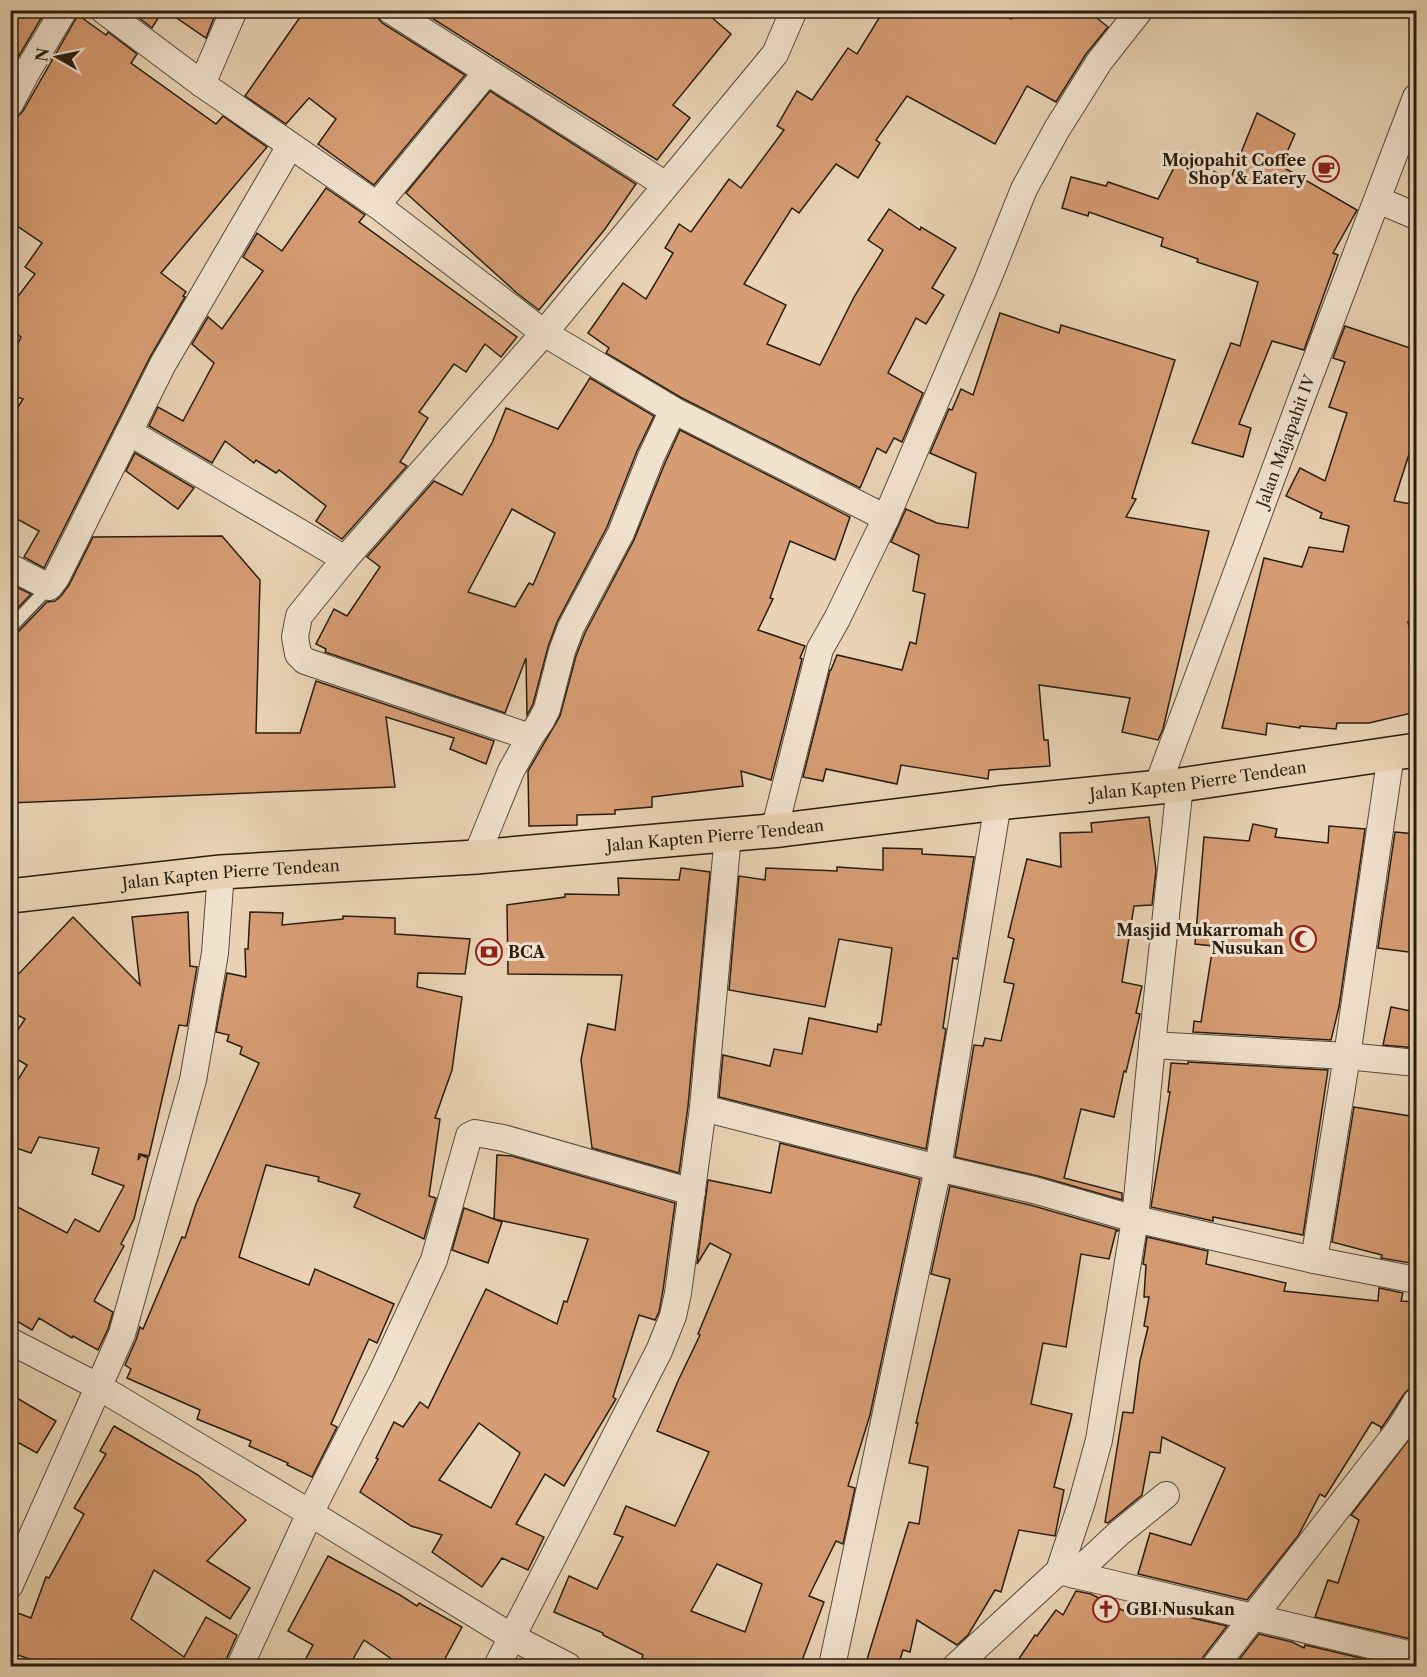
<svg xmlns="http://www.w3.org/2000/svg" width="1427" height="1677" viewBox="0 0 1427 1677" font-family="'Libre Caslon Text',serif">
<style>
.building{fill:#d69c73;stroke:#281d10;stroke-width:1.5;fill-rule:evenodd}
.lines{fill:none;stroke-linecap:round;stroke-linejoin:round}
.lane-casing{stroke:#584a39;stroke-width:15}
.street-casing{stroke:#584a39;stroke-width:28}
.highway-casing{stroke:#281d10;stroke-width:36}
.lane{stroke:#f1e2ce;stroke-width:12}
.street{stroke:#f1e2ce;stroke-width:26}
.highway{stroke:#e9d3b4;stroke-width:33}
.labels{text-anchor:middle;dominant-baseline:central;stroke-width:6;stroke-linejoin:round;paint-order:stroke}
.poi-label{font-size:16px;font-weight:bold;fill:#281d10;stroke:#f1e2ce;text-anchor:end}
.street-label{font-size:16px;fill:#281d10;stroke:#f1e2ce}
</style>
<rect width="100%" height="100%" fill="#e9d3b4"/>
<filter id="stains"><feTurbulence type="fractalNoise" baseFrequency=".00333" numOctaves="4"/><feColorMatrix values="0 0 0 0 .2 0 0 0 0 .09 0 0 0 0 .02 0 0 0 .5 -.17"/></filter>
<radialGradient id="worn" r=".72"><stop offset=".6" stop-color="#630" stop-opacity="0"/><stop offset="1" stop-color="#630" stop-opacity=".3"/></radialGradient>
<g class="building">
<polygon points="10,10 46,10 10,71"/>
<polygon points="129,10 163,10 152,28"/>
<polygon points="165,10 217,10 206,38"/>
<polygon points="305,10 375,10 377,17 382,23 465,75 374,185 318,144 336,119 309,98 286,124 245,96"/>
<polygon points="419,10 703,10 731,34 673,105 690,118 657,160"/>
<polygon points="884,10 996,10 1011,19 1016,10 1087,10 1108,27 1086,54 1056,102 1027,86 995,144 907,96 876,140 880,143 858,178 836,164 799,213 792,208 744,284 786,305 767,344 820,365 854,297 883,250 868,240 889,209 920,230 921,227 956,248 932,288 944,295 926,324 916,318 888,373 923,393 902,442 894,438 886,453 877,448 860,488 680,397 606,353 609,348 588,333 623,283 646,299 673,253 665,248 679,224 691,232 729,179 741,188 784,130 777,126 797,91 812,100 848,48 857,54"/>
<polygon points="78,15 106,35 108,32 137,54 131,63 216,124 223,116 267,147 161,273 186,292 183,296 185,297 150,357 44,568 24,557 39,531 10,515 10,420 23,399 10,394 10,360 21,337 10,329 10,307 35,274 25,267 42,243 10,221 10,119 17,117 23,111"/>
<polygon points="490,91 636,184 605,229 539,310 518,294 406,193"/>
<polygon points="1257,113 1295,134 1281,166 1357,210 1333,253 1338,255 1304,350 1272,341 1239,424 1251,428 1243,457 1192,443 1231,343 1240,346 1258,282 1197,262 1198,259 1161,246 1163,238 1089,212 1088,216 1062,208 1071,177 1106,186 1108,182 1158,199 1181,154 1230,180"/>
<polygon points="326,188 365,215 359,222 517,337 501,357 485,344 466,372 454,364 419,412 428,418 400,462 407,466 342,539 316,521 326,506 279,470 276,473 256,460 254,463 225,441 212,463 149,426 158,407 183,421 214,363 192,344 208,317 222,329 263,271 243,257 257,233 282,251"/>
<polygon points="1000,313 1059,333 1061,325 1175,360 1132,498 1136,499 1126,517 1209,531 1163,729 1158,740 1122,732 1130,698 1039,685 1044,740 1048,740 1050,766 989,770 988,779 901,765 897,784 826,769 823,781 803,777 830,670 831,670 837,655 902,670 910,642 916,644 925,594 913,591 919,555 891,542 906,509 937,523 968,528 976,473 930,453 949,409 952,410 961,389 973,395"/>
<polygon points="1345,326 1416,350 1416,424 1411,448 1394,501 1416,505 1416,624 1408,622 1416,660 1416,712 1369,723 1337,723 1336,729 1300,726 1300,728 1267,723 1266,735 1222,728 1264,558 1302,567 1309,547 1343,552 1349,526 1320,518 1322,513 1286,496 1300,468 1325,481 1347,413 1329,407 1345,362 1333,358"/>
<path d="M590,378l64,38 -17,35 -30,76 -50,95 -9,25 -15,57 -6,11 -1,-57 -21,55 -180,-61 1,-3 -10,-5 18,-35 13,7 33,-49 -13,-10 67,-76 28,14 30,-52 14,-35 52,21zM512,509l43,24 -22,52 -4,-2 -14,24 -47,-15z"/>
<polygon points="680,430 850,517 835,560 790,541 770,598 773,599 758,630 805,646 800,658 802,659 771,780 741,771 743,786 652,797 652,807 615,810 615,814 577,815 577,825 529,826 528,771 560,716 576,656 585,633 634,540 665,463"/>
<polygon points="135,453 194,488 178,509 126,471"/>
<polygon points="222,536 260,580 256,733 300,733 316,681 494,741 486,764 450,749 454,738 386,717 395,787 10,803 10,636 16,634 47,602 55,601 61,596 69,585 93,537"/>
<polygon points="10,584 31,594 10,616"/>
<polygon points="1149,817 1156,870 1152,905 1134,906 1122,982 1142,986 1136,1013 1140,1014 1126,1072 1124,1071 1114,1117 1081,1109 1064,1178 1122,1193 1122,1200 1038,1176 955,1157 974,1045 983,1046 985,1038 1001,1041 1014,984 1004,982 1014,939 1008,937 1027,859 1061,867 1060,833 1092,832 1091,823"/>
<polygon points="1253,824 1277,829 1275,837 1328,843 1329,826 1365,829 1339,1007 1331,1040 1193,1032 1194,1021 1201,1022 1213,946 1195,944 1204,837 1249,841"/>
<polygon points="1395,832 1416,834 1416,953 1378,948"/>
<polygon points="883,848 922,849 922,854 974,857 957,959 953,958 943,1028 946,1029 926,1149 719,1097 723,1055 770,1066 774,1049 802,1054 809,1018 877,1032 878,1024 881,1025 892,948 839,939 825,1007 729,990 739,876 765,880 766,868 837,871 837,867 883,870"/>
<polygon points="681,868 710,872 688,1106 679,1173 592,1148 581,1060 588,1024 615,1030 622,975 508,974 507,905 565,897 565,894 619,895 618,878 679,880"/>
<polygon points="188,912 190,966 197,967 187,1026 179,1025 149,1156 139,1154 138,1160 141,1155 148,1158 134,1219 121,1244 124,1246 94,1301 113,1312 108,1329 98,1350 73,1336 72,1338 39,1318 32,1330 10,1317 10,1203 67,1233 75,1219 99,1232 124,1186 92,1174 99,1148 39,1137 31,1153 10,1146 10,1093 27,1065 10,1055 10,1042 25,1019 10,1011 10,983 73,917 140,985 132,917"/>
<polygon points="250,912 283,913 282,925 343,919 343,916 395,918 395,934 470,939 465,974 418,973 417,987 462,997 452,1070 435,1118 440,1119 429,1196 436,1198 424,1239 354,1207 360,1194 318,1181 319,1177 266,1165 239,1257 309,1285 315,1269 394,1304 377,1343 369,1339 331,1424 337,1427 312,1477 287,1465 288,1463 249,1446 251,1441 197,1419 200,1410 127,1378 131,1369 125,1365 136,1340 140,1327 143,1329 182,1237 185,1238 196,1204 259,1063 240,1054 242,1047 227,1041 229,1035 216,1032 227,973 246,977 245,949 248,949"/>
<polygon points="1391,1007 1416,1012 1416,1048 1383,1045"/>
<polygon points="1188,1062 1328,1070 1303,1235 1213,1217 1213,1221 1151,1207 1170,1092 1168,1092 1171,1063 1188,1064"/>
<polygon points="1354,1107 1416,1117 1416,1236 1410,1263 1381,1258 1382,1255 1332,1242"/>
<path d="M780,1143l140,36 -50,236 -22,71 7,2 -12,56 -7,-3 -27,55 15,6 -24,64h-138l-20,-8 1,-3 -40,-20v-2l-49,-21 15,-36 28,13 26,-52 -9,-3 12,-28 49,20 34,-74 -52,-21 21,-50 22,-46 -2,-1 33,-80 -21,-11 -13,21 11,-84 63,13zM717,1564l45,20 -17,48 -54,-21z"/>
<path d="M497,1155l15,1 163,47 -12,87 -4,22 -4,8 -16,-5 -26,82 3,2 -52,87 -19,-12 -29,50 28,13 -16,33 -26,-12 -20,29 -50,-35 10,-17 -31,-9 -51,-34 18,-33 -2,-1 18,-36 9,5 17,-25 8,6 58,-119 71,35 7,-23 3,1 21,-63 -94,-20zM479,1423l41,30 -29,55 -52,-28z"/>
<polygon points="950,1186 1030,1205 1118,1230 1118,1231 1116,1231 1109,1259 1081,1254 1066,1347 1043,1343 1031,1404 1072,1414 1054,1487 1064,1490 1055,1536 1019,1530 1001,1592 995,1590 968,1635 957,1645 917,1620 910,1652 903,1650 898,1666 865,1666 909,1522 919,1524 928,1467 909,1463 918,1423 916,1423 950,1279 931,1274"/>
<polygon points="464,1208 502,1222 488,1263 452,1250"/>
<polygon points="1147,1237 1208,1251 1206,1264 1286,1283 1284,1291 1378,1301 1379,1288 1403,1293 1401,1301 1416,1302 1416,1387 1409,1389 1404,1394 1381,1429 1381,1427 1372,1422 1325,1497 1320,1494 1298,1536 1247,1600 1138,1574 1150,1533 1191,1545 1225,1468 1162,1437 1160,1453 1150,1452 1142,1495 1108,1523 1105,1522 1123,1412 1133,1413 1140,1361 1148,1327 1144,1326 1149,1297 1144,1297 1146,1265 1143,1264"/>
<polygon points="10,1394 56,1421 37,1453 10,1438"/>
<polygon points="114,1426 198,1475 246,1520 207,1561 250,1588 230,1619 154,1570 131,1619 184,1657 206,1617 237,1635 226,1660 225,1666 48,1666 10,1652 10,1610 31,1618 46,1577 49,1578 84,1514 74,1508 106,1454 100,1451"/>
<polygon points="1416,1430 1416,1513 1409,1536 1416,1538 1416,1616 1411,1639 1315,1617 1328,1580 1338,1583 1359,1520 1351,1515"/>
<polygon points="328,1556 400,1595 417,1606 419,1603 462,1627 441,1666 402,1666 364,1640 349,1666 302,1666 313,1645 288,1631"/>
<polygon points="1076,1591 1091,1594 1124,1611 1127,1603 1227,1626 1203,1657 1200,1666 1014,1666 1035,1635 1037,1636 1056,1610 1063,1615"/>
<polygon points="1259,1634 1292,1642 1304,1648 1305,1645 1395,1666 1234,1666"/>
</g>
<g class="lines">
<defs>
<polyline id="lane" points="10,628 49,587"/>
<g id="street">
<polyline points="103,10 202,84 377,205 544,333 673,410 886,518"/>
<polyline points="390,10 666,185"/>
<polyline points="202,84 234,10"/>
<polyline points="10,104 28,70 64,10"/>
<polyline points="1378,200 1416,216"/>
<polyline points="377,205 487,72"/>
<polyline points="129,432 345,559"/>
<polyline points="10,567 49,587 56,578 163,364 290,146"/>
<polyline points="530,737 541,721 547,709 562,651 571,627 621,533 651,457 673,410"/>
<path id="s1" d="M1157,787l146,-393 113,-297"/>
<polyline points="774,831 820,649 837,619 886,518 988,279 1024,189 1057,129 1099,62 1140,10"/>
<polyline points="476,857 511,771 530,737 305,661 298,654 295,637 299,616 345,559 544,333 775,54 794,10"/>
<polyline points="1152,1045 1347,1056 1416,1063"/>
<polyline points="703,1108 938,1168 1034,1190 1135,1219 1314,1260 1416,1280"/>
<polyline points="1314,1260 1347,1056 1391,754"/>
<polyline points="10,1341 99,1387 310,1513 512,1637 568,1666"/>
<polyline points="1059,1571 1416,1656"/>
<polyline points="1074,1575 1118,1534 1166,1495"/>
<polyline points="10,1585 122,1334 193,1080 215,953 221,872"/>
<polyline points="240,1666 310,1513 381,1374 434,1260 469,1136 475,1133 503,1138 692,1192"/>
<polyline points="497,1666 659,1351 673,1316 678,1293 703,1108 728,835"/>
<polyline points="832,1666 938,1168 998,803"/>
<polyline points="956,1666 1059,1571 1082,1502 1099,1440 1135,1219 1152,1045 1180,785"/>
<polyline points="1215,1666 1398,1431 1416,1402"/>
</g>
<g id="highway">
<path id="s2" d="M10,896l211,-24 255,-15 305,-27 217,-27 182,-18 236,-35"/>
</g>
</defs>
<use href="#lane" class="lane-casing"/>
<use href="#street" class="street-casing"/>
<use href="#highway" class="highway-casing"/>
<use href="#lane" class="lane"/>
<use href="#street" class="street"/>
<use href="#highway" class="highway"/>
</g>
<defs>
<symbol id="cafe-ring" viewBox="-11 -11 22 22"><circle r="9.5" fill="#f1e2ce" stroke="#8f2418" stroke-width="1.5"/><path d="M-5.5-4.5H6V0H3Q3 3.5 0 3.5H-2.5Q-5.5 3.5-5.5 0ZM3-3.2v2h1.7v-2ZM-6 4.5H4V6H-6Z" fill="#8f2418"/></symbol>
<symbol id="mosque-ring" viewBox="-11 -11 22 22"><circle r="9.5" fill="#f1e2ce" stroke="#8f2418" stroke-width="1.5"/><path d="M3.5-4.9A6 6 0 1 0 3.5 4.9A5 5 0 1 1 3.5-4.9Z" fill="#8f2418"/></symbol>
<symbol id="bank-ring" viewBox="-11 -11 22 22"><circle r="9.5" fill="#f1e2ce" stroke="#8f2418" stroke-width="1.5"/><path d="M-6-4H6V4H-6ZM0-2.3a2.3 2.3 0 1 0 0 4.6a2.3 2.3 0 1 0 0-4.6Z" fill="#8f2418"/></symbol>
<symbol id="church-ring" viewBox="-11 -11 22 22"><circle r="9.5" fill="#f1e2ce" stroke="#8f2418" stroke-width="1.5"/><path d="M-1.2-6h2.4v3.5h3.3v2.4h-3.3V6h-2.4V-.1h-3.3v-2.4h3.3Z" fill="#8f2418"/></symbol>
</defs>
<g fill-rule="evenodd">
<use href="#cafe-ring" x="1311" y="154" width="30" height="30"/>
<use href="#mosque-ring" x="1288" y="924" width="30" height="30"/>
<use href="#bank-ring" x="474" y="937" width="30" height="30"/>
<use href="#church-ring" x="1091" y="1594" width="30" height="30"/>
</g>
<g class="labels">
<g class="poi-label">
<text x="1306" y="160">Mojopahit Coffee<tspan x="1306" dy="18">Shop &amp; Eatery</tspan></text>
<text x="1284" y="930">Masjid Mukarromah<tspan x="1284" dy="18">Nusukan</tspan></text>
<text x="508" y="952" text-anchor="start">BCA</text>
<text x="1126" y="1609" text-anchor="start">GBI Nusukan</text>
</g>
<g class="street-label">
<text stroke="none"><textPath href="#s1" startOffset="369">Jalan Majapahit IV</textPath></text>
<text stroke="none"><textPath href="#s2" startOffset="1194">Jalan Kapten Pierre Tendean</textPath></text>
<text stroke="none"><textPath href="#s2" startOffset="708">Jalan Kapten Pierre Tendean</textPath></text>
<text stroke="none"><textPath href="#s2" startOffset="222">Jalan Kapten Pierre Tendean</textPath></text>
</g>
</g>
<rect width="1427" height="1677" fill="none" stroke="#e9d3b4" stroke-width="36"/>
<rect x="12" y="12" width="1403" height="1653" fill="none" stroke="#281d10" stroke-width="3"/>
<rect x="18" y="18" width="1391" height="1641" fill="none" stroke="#281d10" stroke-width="1.5"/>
<g transform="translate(57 57) rotate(279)" stroke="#f1e2ce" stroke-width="4.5" paint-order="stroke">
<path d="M0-4.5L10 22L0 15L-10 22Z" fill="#281d10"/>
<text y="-9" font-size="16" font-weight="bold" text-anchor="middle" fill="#281d10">N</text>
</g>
<rect width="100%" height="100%" filter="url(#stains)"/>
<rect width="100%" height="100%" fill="url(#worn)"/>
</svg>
